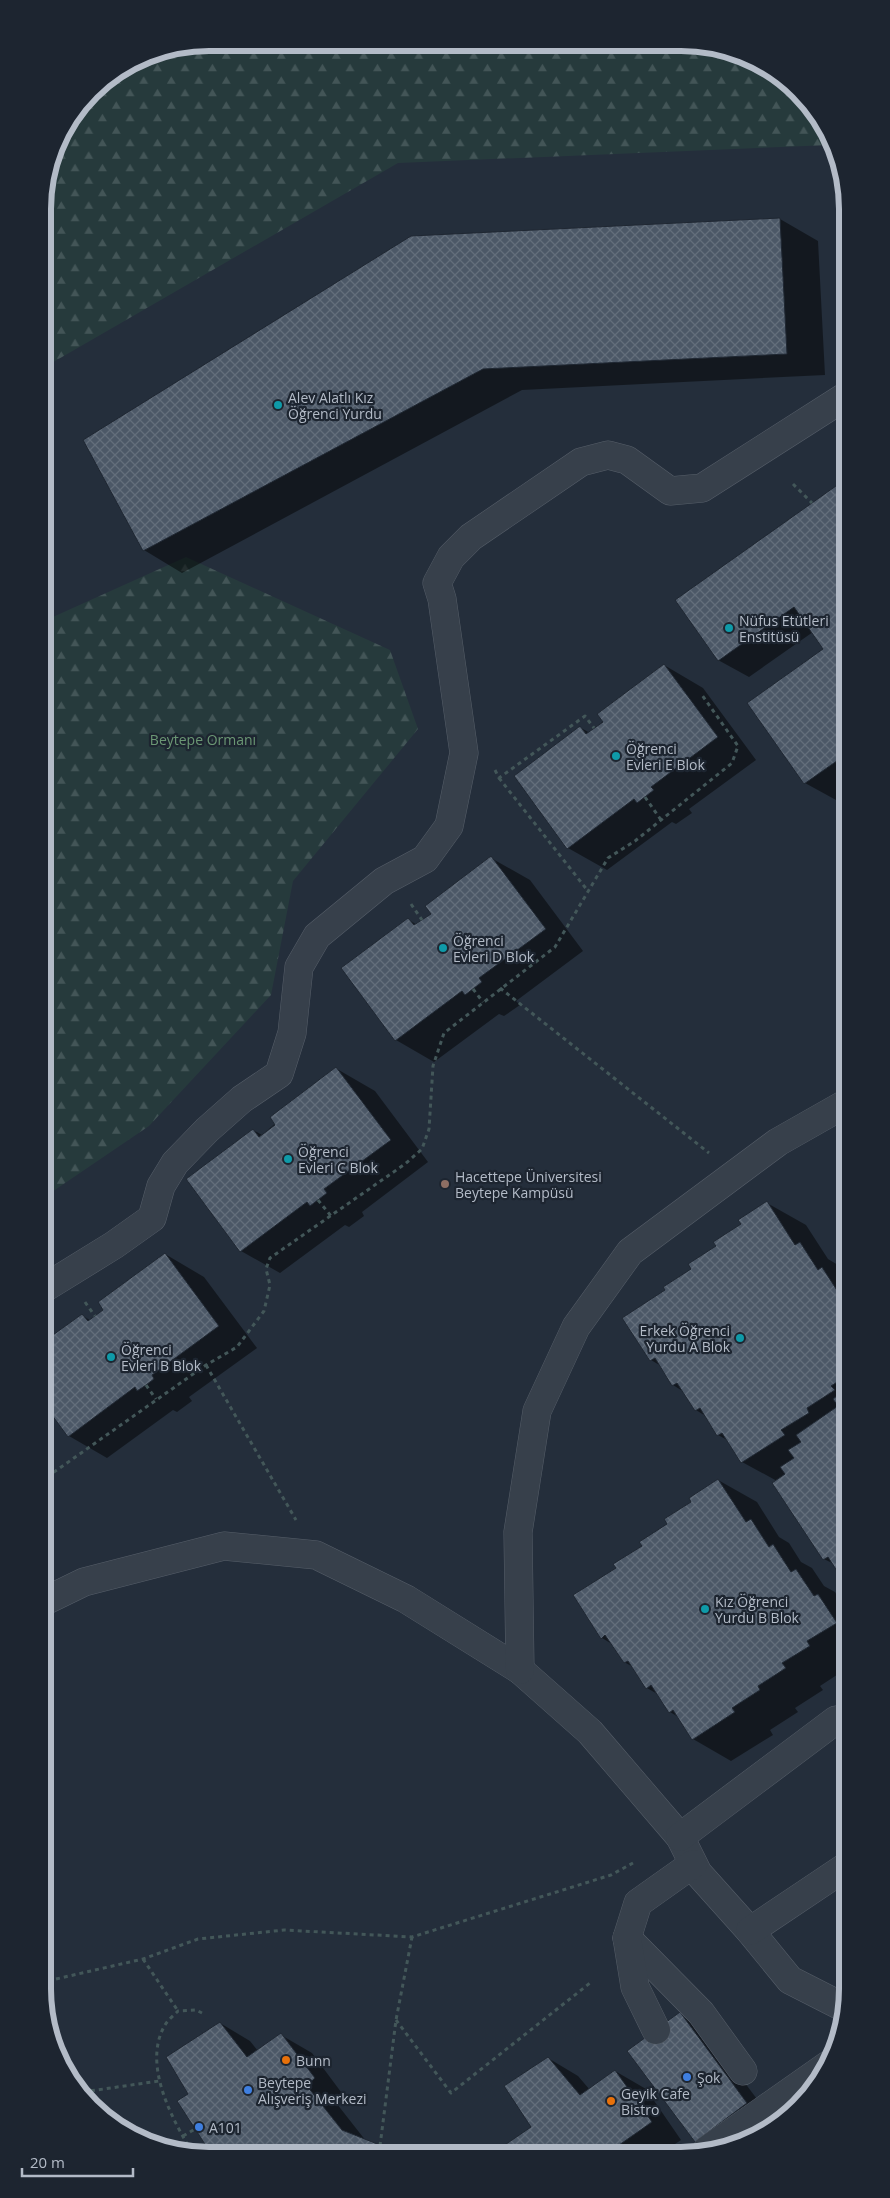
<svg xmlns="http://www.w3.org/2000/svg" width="890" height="2198" viewBox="0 0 890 2198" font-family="'Open Sans',sans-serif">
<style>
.forest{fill:url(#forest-firs)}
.shadow{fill:#0007}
.building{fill:url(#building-cross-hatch);stroke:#1f2732}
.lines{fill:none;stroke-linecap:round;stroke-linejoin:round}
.minor-casing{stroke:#565e69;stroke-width:29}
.path{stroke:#435759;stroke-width:3;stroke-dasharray:4 4;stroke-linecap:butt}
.minor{stroke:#37404b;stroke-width:28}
.culture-dot{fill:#0f9aa8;stroke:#1d2530;stroke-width:2}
.education-dot{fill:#8d6e63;stroke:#1d2530;stroke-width:2}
.food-dot{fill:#e8710a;stroke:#1d2530;stroke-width:2}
.shop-dot{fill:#3f7fe0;stroke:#1d2530;stroke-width:2}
.labels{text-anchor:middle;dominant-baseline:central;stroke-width:4.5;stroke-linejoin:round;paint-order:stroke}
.poi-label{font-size:14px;fill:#b3bbc7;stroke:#1d2530;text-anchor:start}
.park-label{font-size:14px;fill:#6b9774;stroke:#1d2530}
.rim{fill:none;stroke:#b3bbc7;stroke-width:6}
</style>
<defs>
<pattern id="forest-firs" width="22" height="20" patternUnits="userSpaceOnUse" patternTransform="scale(1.25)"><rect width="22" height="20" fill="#263a3c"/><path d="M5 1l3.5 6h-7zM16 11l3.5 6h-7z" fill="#435557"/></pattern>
<pattern id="building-cross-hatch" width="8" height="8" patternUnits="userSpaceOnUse" patternTransform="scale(1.25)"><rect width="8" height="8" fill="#4c5867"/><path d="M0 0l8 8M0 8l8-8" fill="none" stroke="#636e7b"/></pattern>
</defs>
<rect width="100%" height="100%" fill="#242e3b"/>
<g class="forest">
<polygon points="209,43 713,46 755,60 799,91 830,145 398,163 43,368 43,198 60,135 99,84 145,55"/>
<polygon points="186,557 390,650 418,729 293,881 271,995 149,1126 46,1196 44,621"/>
</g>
<g class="shadow">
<polygon points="780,219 818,241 825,375 522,390 182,573 144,550 85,441"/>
<polygon points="843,483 844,794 836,800 805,783 825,649 813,632 749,677 718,660"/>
<polygon points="664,665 703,688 756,760 689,809 692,813 676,824 672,822 607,870 568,848 581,728 590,733"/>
<polygon points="491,858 530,880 583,951 516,1001 520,1005 504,1016 499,1014 434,1062 396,1040 408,919 417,925 432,914"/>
<polygon points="337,1069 375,1091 428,1162 362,1212 364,1216 349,1227 345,1225 280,1273 241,1251 253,1130 262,1135"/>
<polygon points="767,1203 806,1225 828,1259 838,1265 845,1276 846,1582 834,1564 824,1559 777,1481 742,1462 729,1441 718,1435 707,1417 696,1410 684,1392 673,1385 661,1366 651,1360 667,1291"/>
<polygon points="165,1254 204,1277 257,1348 189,1397 192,1401 177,1412 173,1410 107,1458 69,1436 82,1315 91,1321"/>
<polygon points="718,1480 757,1502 779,1537 789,1543 801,1562 812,1568 824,1586 835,1592 846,1610 846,1669 820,1686 823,1690 795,1708 798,1712 770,1730 773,1735 731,1761 693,1739 680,1718 670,1712 659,1695 647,1688 635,1668 624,1662 612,1644 602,1638 618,1568"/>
<polygon points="680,2014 704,2028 771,2118 711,2150 695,2141"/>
<polygon points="220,2023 250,2041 258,2051 281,2035 312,2053 344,2096 337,2104 366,2141 391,2151 211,2152 179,2102 190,2094"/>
<polygon points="548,2058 578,2076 590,2090 615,2071 646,2089 681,2140 666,2150 498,2151 532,2128"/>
</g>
<g class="building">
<polygon points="780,218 787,354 483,369 143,551 83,440 411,236"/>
<polygon points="843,481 844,756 804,784 747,703 823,649 794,607 718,661 675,600"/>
<polygon points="664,664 718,737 651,787 654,790 637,803 634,799 567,849 514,776 580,726 586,734 603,722 597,714"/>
<polygon points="491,856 546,929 479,978 482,982 465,995 462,991 395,1041 341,968 408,918 414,925 431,914 425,906"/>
<polygon points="336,1067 391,1140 324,1189 327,1193 310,1206 307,1202 240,1252 186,1179 253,1129 259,1137 275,1125 270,1117"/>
<polygon points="767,1201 795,1245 800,1242 818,1270 822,1267 840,1295 845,1292 845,1377 831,1386 835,1390 807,1408 809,1413 781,1430 785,1435 741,1463 722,1433 717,1436 700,1408 695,1411 677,1383 672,1386 655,1358 650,1361 622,1318 665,1290 663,1287 691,1269 688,1264 716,1246 713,1242 741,1224 738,1220"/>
<polygon points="165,1253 219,1326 152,1375 154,1379 146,1385 137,1391 135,1387 68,1437 46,1407 46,1340 82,1314 88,1321 103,1310 98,1302"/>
<polygon points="845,1390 846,1585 828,1557 823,1560 772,1483 785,1474 780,1467 794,1458 788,1450 801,1442 796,1435 838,1406 833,1399"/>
<polygon points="718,1479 746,1522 751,1519 769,1547 773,1544 791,1572 796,1569 814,1596 818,1594 837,1623 807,1641 810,1646 782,1663 786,1668 758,1686 760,1690 732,1708 735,1712 692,1740 673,1710 669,1713 651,1685 646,1689 628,1661 624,1663 605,1635 601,1639 573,1595 616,1568 613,1564 642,1546 639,1542 667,1524 664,1519 691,1502 689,1498"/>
<polygon points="680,2012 747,2103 695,2142 627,2051"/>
<polygon points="220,2022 247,2057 281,2033 315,2078 307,2086 342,2130 395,2151 210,2152 177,2101 188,2094 166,2057"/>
<polygon points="548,2057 580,2095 615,2070 652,2122 612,2150 496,2151 531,2127 504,2086"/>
</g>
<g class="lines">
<defs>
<g id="minor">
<polyline points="46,1287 114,1245 152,1218 161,1186 175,1163 207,1130 242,1099 279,1074 292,1033 299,967 317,936 384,881 425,859 449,826 464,753 442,599 437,583 451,557 471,537 581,462 608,455 627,460 670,491 702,488 843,398"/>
<polyline points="47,1600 84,1582 224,1546 316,1555 406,1599 520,1670 590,1732 680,1837 698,1873 750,1931 790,1980 845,2008"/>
<polyline points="520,1670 518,1532 537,1411 576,1327 630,1252 778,1142 845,1104"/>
<polyline points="680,1837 836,1720"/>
<polyline points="750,1931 847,1866"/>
<polyline points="627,1938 701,2013 743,2071"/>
<polyline points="656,2030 635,1987 627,1938 638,1903 693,1864"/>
<polyline points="707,2150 828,2065"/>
</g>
</defs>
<use href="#minor" class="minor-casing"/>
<g class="path">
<polyline points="793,484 812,503"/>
<polyline points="495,770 499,778 585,716 594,728"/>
<polyline points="499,778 588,891"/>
<polyline points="645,797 661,820"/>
<polyline points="411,904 422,920"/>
<polyline points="500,988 709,1153"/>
<polyline points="473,989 483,1002"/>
<polyline points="318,1200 331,1216"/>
<polyline points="85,1302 95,1316"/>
<polyline points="206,1365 296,1520"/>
<polyline points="146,1385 156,1399"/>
<polyline points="47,1477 206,1365 237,1347 264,1311 270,1285 266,1269 270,1258 405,1164 422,1149 429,1129 433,1066 444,1033 555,947 608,858 635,841 732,763 738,746 702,695"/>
<polyline points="143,1959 178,2011"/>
<polyline points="48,1979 56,1979 143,1959 198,1939 284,1930 412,1937 611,1875 633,1863"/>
<polyline points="396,2020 451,2093 590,1983"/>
<polyline points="83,2092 159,2081"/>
<polyline points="183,2136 195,2129"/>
<polyline points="380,2146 396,2020 412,1937"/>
<path d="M192,2152c-20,-33 -50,-88 -27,-127 3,-5 9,-10 13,-14l18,-1 6,3"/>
</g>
<use href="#minor" class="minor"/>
</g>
<g class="culture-dot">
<circle cx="278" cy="405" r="5"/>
<circle cx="729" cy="628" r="5"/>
<circle cx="616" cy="756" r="5"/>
<circle cx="443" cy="948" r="5"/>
<circle cx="288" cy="1159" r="5"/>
<circle cx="740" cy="1338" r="5"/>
<circle cx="111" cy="1357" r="5"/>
<circle cx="705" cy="1609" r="5"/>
</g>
<circle class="education-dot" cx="445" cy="1184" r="5"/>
<g class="food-dot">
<circle cx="286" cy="2060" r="5"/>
<circle cx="611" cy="2101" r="5"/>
</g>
<g class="shop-dot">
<circle cx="687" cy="2077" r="5"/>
<circle cx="248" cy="2090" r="5"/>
<circle cx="199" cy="2127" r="5"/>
</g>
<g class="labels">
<g class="poi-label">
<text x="288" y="397">Alev Alatlı Kız<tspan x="288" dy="16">Öğrenci Yurdu</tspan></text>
<text x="739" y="620">Nüfus Etütleri<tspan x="739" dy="16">Enstitüsü</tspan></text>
<text x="626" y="748">Öğrenci<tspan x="626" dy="16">Evleri E Blok</tspan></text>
<text x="453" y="940">Öğrenci<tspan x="453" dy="16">Evleri D Blok</tspan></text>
<text x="298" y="1151">Öğrenci<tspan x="298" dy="16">Evleri C Blok</tspan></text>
<text x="455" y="1176">Hacettepe Üniversitesi<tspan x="455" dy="16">Beytepe Kampüsü</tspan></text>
<text x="730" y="1330" text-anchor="end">Erkek Öğrenci<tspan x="730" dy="16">Yurdu A Blok</tspan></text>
<text x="121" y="1349">Öğrenci<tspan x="121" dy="16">Evleri B Blok</tspan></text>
<text x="715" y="1601">Kız Öğrenci<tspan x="715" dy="16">Yurdu B Blok</tspan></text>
<text x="296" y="2060">Bunn</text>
<text x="697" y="2077">Şok</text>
<text x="258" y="2082">Beytepe<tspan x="258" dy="16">Alışveriş Merkezi</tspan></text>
<text x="621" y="2093">Geyik Cafe<tspan x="621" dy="16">Bistro</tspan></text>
<text x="209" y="2127">A101</text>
</g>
<g class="park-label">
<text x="203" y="739">Beytepe Ormanı</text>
</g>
</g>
<path d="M0 0H890V2198H0ZM209 51H681A158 158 0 0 1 839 209V1989A158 158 0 0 1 681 2147H209A158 158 0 0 1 51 1989V209A158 158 0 0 1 209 51Z" fill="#1d2530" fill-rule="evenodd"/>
<path class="rim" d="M209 51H681A158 158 0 0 1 839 209V1989A158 158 0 0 1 681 2147H209A158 158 0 0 1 51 1989V209A158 158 0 0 1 209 51Z"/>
<path d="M22 2168v8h111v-8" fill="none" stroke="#b3bbc7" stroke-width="2.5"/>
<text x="30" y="2168" font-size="15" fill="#b3bbc7" stroke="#1d2530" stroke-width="4" paint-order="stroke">20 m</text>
</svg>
